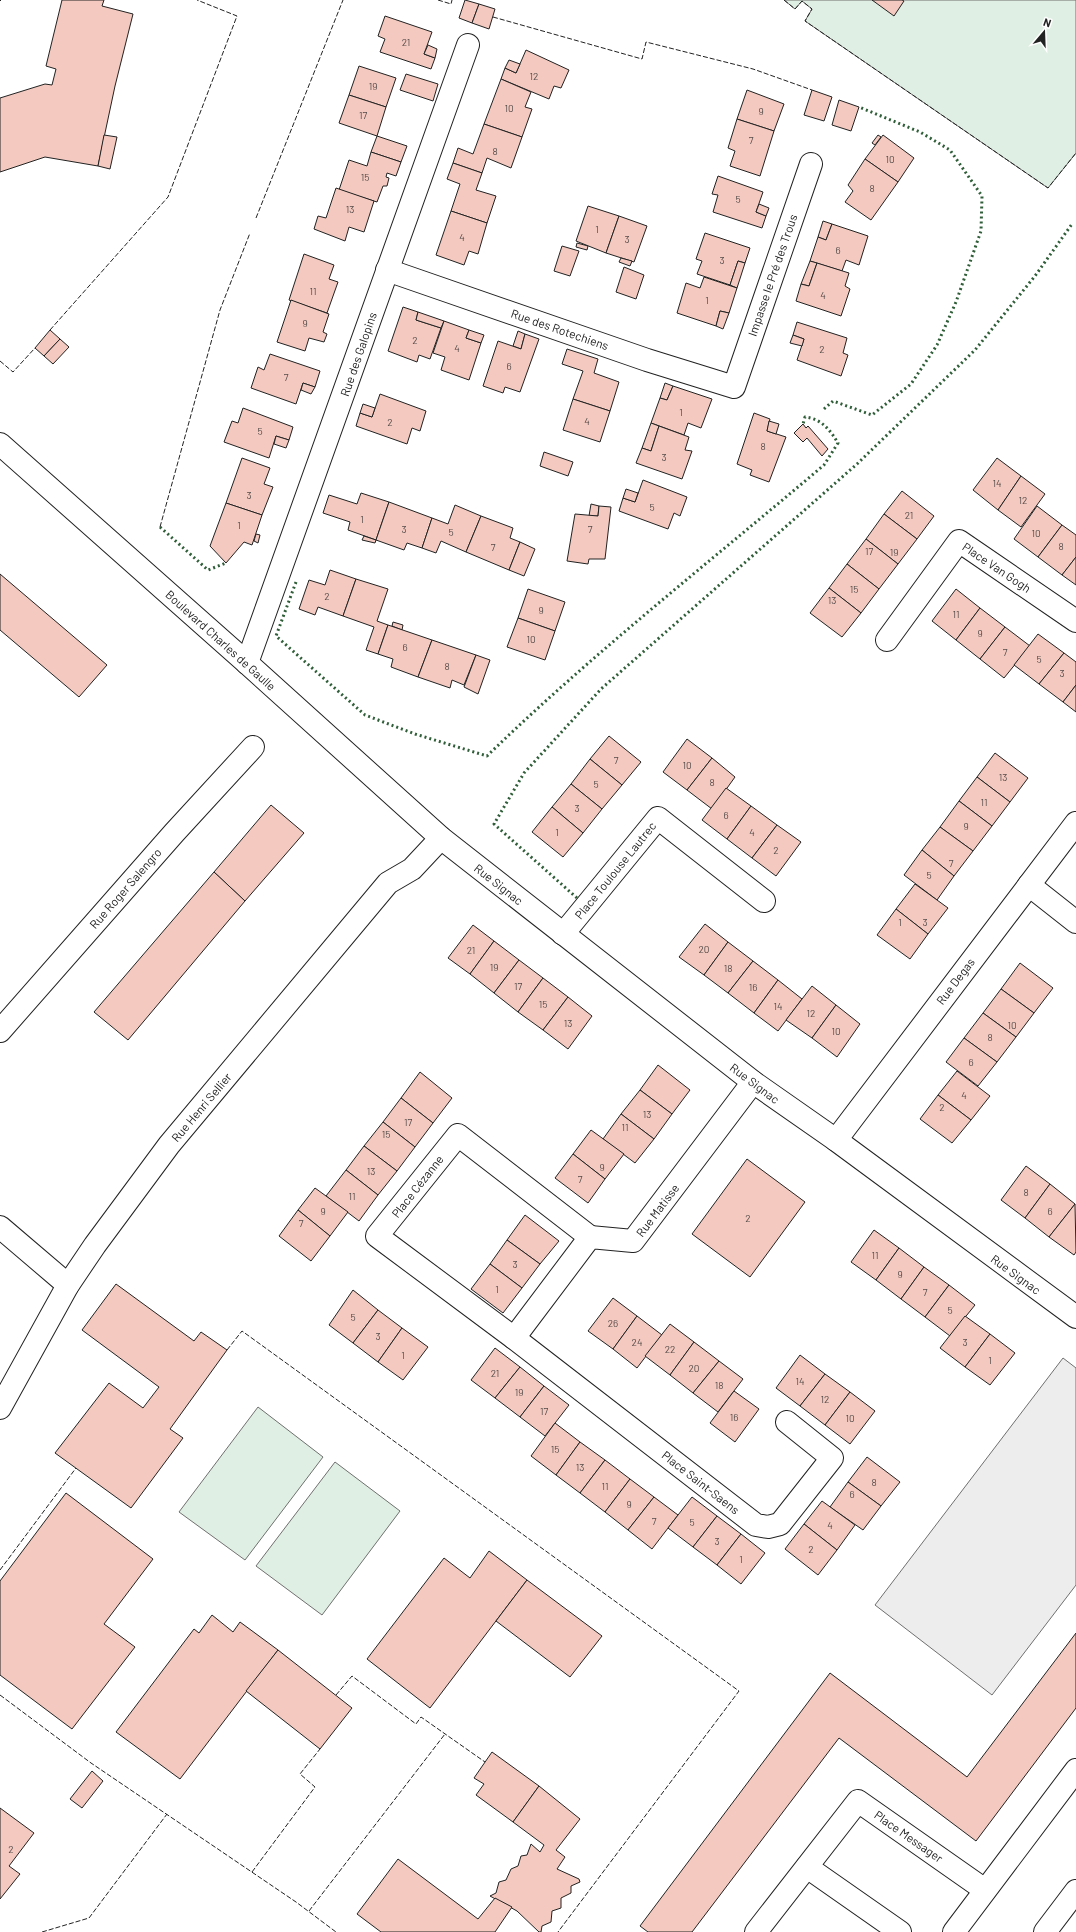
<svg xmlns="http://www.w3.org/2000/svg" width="1076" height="1932" viewBox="0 0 1076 1932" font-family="Barlow,sans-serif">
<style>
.green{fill:#e0efe3;stroke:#6f6f6f}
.parking{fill:#ededed;stroke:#6f6f6f}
.building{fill:#f3c9c0;stroke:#222}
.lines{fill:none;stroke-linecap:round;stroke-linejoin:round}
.street-casing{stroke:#222;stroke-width:24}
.secondary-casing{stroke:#222;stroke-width:24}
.street{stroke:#fff;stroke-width:22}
.secondary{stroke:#fff;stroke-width:22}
.hedge{stroke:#2f5e38;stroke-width:3;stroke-dasharray:2 3;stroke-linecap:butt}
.fence{stroke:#222;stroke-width:1;stroke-dasharray:5 2;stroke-linecap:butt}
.labels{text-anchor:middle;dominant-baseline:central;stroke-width:3;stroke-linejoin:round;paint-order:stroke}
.number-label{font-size:10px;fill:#564c4a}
.street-label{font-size:12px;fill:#222;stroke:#fff}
</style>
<rect width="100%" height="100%" fill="#fff"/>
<g class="green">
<polygon points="784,0 1076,0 1076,153 1048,188 805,21 812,9 802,1 795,9"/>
<polygon points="258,1407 323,1457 245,1560 179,1512"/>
<polygon points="335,1462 400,1511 322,1615 256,1566"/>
</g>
<polygon class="parking" points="1063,1358 1076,1368 1076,1585 992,1695 875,1605"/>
<g class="building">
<polygon points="62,0 104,0 102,6 133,14 115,86 98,166 45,157 0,172 0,98 45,84 52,85 56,69 46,66"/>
<polygon points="465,0 479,4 472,23 459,18"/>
<polygon points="872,0 902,0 904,1 894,16"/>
<polygon points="479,4 495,9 489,29 472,23"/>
<polygon points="385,16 432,32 424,54 435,58 431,69 380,52 385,39 378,36"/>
<polygon points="428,45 437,49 435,58 424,54"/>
<polygon points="526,50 569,70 561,88 554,86 549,99 501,79 505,68 516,73"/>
<polygon points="509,60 520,64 516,73 505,68"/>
<polygon points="359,66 396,78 386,107 349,95"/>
<polygon points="406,74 438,84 433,101 400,90"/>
<polygon points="501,79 531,92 525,107 532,109 522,137 484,124"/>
<polygon points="747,90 784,104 774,131 737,119"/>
<polygon points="812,90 832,97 824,121 804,115"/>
<polygon points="349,95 386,107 377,136 339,123"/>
<polygon points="839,100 859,107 851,131 832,125"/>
<polygon points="737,119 774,131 760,176 730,166 735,151 728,148"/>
<polygon points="484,124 522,137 511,168 487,158 482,173 453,163 458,148 473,154"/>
<polygon points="104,135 117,137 110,169 98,166"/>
<polygon points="878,135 881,137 875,145 872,143"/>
<polygon points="883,135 914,158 898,182 865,159"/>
<polygon points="377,136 407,146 401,162 371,152"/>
<polygon points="371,152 401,162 396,176 387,173 386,177 389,178 387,186 383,186 377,202 339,190 349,160 367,166"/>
<polygon points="865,159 898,182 871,220 845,202 853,191 848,185"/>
<polygon points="453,163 482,173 476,190 496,196 487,223 451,211 460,184 447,179"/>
<polygon points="718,176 763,192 756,212 766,216 762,228 713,212 718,195 712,194"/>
<polygon points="336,188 374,201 364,232 349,227 345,241 314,229 318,216 326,218"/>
<polygon points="759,204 769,208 766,216 756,212"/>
<polygon points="588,206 619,216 606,253 576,241"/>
<polygon points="451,211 487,223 478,254 469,251 464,265 436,255"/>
<polygon points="619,216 647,226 634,262 606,253"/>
<polygon points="823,221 832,224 826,240 818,237"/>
<polygon points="832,224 868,236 859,265 846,260 842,271 810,261 818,237 826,240"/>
<polygon points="705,233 750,248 745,263 738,261 730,285 697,274 702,261 696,259"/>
<polygon points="577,243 588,246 587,250 576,247"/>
<polygon points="562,246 579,251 570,276 554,271"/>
<polygon points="304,254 334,265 329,279 338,282 327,313 289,300"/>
<polygon points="621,258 632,261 630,266 619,262"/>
<polygon points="738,261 745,263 737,288 730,285"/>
<polygon points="810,261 817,263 809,286 801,284"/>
<polygon points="817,263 849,273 845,286 850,289 841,316 796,301 801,284 809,286"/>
<polygon points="624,267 644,275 636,299 616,292"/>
<polygon points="704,277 737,288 729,313 720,311 716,326 677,313 686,283 700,288"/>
<polygon points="291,300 329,314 323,332 327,334 324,342 309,338 305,351 277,342"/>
<polygon points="403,307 418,312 416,320 441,328 430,359 419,355 417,362 388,351"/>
<polygon points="720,311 729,313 723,329 716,326"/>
<polygon points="418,312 444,321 441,328 416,320"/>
<polygon points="444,321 469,330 466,338 481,343 469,380 441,370 445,357 433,353"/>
<polygon points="797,322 847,338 843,353 848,355 841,376 797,360 804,339 793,335"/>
<polygon points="50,330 60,339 44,356 35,348"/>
<polygon points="469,330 484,335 481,343 466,338"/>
<polygon points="518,331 525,334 521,349 513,346"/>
<polygon points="525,334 539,339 520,392 505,387 503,393 483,386 498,341 521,349"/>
<polygon points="793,335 804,339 802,346 790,343"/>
<polygon points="60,339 69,347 53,364 44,356"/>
<polygon points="567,349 598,359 594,373 619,382 610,411 573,399 583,371 562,364"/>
<polygon points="270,354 320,371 315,387 303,383 296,404 251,388 258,367 264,370"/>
<polygon points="303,383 315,387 311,394 301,390"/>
<polygon points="665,383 673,386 667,400 660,398"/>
<polygon points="673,386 712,399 701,428 688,423 684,435 651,423 660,398 667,400"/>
<polygon points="380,394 426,411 420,431 412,428 407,444 356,426 360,413 372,417"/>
<polygon points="573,399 610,411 600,442 563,430"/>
<polygon points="363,404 375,408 372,417 360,413"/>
<polygon points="243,408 293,427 289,440 276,436 269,458 224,442 232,421 238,423"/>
<polygon points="754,413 770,419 767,431 786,437 769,482 750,475 752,470 737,464"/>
<polygon points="769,421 779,424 776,434 767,431"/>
<polygon points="651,423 659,426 651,451 642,448"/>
<polygon points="803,424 806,428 808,426 828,449 822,456 807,438 803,442 794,433"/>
<polygon points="659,426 689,437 685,450 692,451 682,479 636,463 642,448 651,451"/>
<polygon points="276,436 289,440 286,448 274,444"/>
<polygon points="544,452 573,462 568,476 540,466"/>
<polygon points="242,458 270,468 264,484 273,487 262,515 226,503"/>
<polygon points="997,458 1021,476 998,510 973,490"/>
<polygon points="1021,476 1045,494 1021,527 998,510"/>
<polygon points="643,480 687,497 680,516 674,513 668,529 619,511 623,498 635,502"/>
<polygon points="626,489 638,493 635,502 623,498"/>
<polygon points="902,491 934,516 917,539 884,514"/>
<polygon points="361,493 389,502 376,540 348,530 350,522 323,513 329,495 357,504"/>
<polygon points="389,502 432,518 422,548 407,543 404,550 376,540"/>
<polygon points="226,503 262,515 252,545 244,542 226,563 210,546"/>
<polygon points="591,504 599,506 598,516 589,516"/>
<polygon points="455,505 481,516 466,552 441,541 436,553 422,548 432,518 448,524"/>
<polygon points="599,506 611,507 605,559 589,559 588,564 567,561 575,514 598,516"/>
<polygon points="1037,506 1062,525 1038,557 1014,539"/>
<polygon points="884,514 917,539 898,564 866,539"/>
<polygon points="481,516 513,528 510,538 520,542 509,570 466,552"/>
<polygon points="1062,525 1076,535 1076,557 1062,575 1038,557"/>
<polygon points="256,534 260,535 258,543 254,541"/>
<polygon points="364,536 376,540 375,543 362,540"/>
<polygon points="866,539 898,564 879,589 847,564"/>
<polygon points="520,542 535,549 524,576 509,570"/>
<polygon points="1076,557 1076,585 1062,575"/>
<polygon points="847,564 879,589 861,613 829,588"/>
<polygon points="330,570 356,579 343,616 318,607 315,615 299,609 309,580 325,585"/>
<polygon points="0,574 107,665 79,697 0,630"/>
<polygon points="356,579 388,589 377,621 388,625 378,654 366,650 374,627 343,616"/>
<polygon points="829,588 861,613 842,637 810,613"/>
<polygon points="528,589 565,602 555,631 518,618"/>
<polygon points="956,589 980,608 956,640 932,621"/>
<polygon points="980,608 1005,627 980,659 956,640"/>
<polygon points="518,618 555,631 545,660 507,647"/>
<polygon points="393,622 403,625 402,630 392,626"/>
<polygon points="388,625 432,640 418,677 391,667 393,659 378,654"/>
<polygon points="1005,627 1030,646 1004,678 980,659"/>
<polygon points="1038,634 1064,653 1039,684 1014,665"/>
<polygon points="432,640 476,655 464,685 452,680 450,688 418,677"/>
<polygon points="1064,653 1076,662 1076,685 1063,702 1039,684"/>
<polygon points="476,655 490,660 478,694 464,687"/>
<polygon points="1076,685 1076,712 1063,702"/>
<polygon points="609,736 641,762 622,785 590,759"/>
<polygon points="687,739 712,758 687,790 663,772"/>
<polygon points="995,753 1028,778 1010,802 977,777"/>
<polygon points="712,758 735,777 712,809 687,790"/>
<polygon points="590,759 622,785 602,809 571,784"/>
<polygon points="977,777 1010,802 992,826 959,801"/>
<polygon points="571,784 602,809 583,833 552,807"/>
<polygon points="726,788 751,806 727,839 702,820"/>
<polygon points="959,801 992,826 973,851 940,827"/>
<polygon points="271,805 304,833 245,901 214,872"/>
<polygon points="751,806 777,825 752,858 727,839"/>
<polygon points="552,807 583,833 563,857 532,832"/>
<polygon points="777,825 801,842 776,876 752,858"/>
<polygon points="940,827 973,851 954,876 922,850"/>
<polygon points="922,850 954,876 937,900 904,875"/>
<polygon points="214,872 245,901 128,1040 94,1012"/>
<polygon points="915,884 948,908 928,934 896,909"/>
<polygon points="896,909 928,934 910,959 877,935"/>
<polygon points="705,924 728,942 704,975 679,957"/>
<polygon points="473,925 494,941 470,974 448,958"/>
<polygon points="494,941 519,960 494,993 470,974"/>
<polygon points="728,942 753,961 728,993 704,975"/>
<polygon points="519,960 543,978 518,1012 494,993"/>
<polygon points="753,961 778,980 754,1013 728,993"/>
<polygon points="1020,963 1053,988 1034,1013 1001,989"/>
<polygon points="543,978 568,997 543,1030 518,1012"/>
<polygon points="778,980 802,999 778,1031 754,1013"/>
<polygon points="812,986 836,1005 812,1038 786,1020"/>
<polygon points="1001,989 1034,1013 1016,1037 983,1013"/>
<polygon points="568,997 592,1016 568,1049 543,1030"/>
<polygon points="836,1005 860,1024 837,1057 812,1038"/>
<polygon points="983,1013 1016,1037 997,1062 964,1038"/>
<polygon points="964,1038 997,1062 978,1086 946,1062"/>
<polygon points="658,1065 690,1090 672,1114 640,1090"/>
<polygon points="957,1071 990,1096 971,1120 938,1095"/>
<polygon points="420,1072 452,1098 433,1123 401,1098"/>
<polygon points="640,1090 672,1114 654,1139 621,1114"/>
<polygon points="938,1095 971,1120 952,1143 920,1119"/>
<polygon points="401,1098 433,1123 415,1147 383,1122"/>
<polygon points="621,1114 654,1139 635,1163 603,1139"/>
<polygon points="383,1122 415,1147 397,1171 364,1146"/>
<polygon points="591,1130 624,1154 605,1179 573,1154"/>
<polygon points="364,1146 397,1171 378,1195 346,1170"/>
<polygon points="573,1154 605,1179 588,1203 555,1178"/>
<polygon points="747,1159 805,1202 750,1277 692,1234"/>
<polygon points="1026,1166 1050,1184 1025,1218 1001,1200"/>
<polygon points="346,1170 378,1195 359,1221 326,1196"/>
<polygon points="1050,1184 1075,1204 1049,1237 1025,1218"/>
<polygon points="315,1188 348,1212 330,1236 298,1210"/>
<polygon points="1075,1204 1076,1252 1074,1255 1049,1237"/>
<polygon points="298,1210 330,1236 311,1261 279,1236"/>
<polygon points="525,1215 559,1241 540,1264 507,1240"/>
<polygon points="874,1230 899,1248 876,1280 851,1262"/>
<polygon points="507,1240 540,1264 522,1288 490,1264"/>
<polygon points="899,1248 924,1267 901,1299 876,1280"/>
<polygon points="490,1264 522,1288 503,1313 471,1289"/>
<polygon points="924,1267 949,1285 925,1317 901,1299"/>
<polygon points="116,1284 194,1341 201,1332 227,1350 170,1429 183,1438 131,1508 55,1453 109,1383 143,1408 159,1387 82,1330"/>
<polygon points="949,1285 975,1305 950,1336 925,1317"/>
<polygon points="353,1290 378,1310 353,1343 329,1325"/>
<polygon points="613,1298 637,1316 613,1349 588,1331"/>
<polygon points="378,1310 402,1328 378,1362 353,1343"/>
<polygon points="637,1316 662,1335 637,1368 613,1349"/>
<polygon points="965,1316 990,1334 965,1367 940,1348"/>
<polygon points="670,1324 694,1342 670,1375 645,1356"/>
<polygon points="402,1328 428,1347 403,1380 378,1362"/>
<polygon points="990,1334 1015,1353 990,1385 965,1367"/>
<polygon points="694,1342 719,1361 693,1393 670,1375"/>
<polygon points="495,1348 520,1367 495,1398 471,1380"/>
<polygon points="800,1355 825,1374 800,1406 776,1388"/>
<polygon points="719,1361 743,1379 718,1412 693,1393"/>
<polygon points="520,1367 544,1386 520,1417 495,1398"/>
<polygon points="825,1374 850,1392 825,1425 800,1406"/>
<polygon points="544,1386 569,1405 545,1436 520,1417"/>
<polygon points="734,1391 759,1409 735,1442 710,1423"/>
<polygon points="850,1392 875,1411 850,1444 825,1425"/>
<polygon points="555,1423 580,1442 556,1475 531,1456"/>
<polygon points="580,1442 605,1460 580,1493 556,1475"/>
<polygon points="867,1457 900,1482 881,1506 848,1482"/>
<polygon points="605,1460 630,1479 605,1512 580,1493"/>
<polygon points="630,1479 654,1497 628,1530 605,1512"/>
<polygon points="848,1482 881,1506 863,1530 830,1507"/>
<polygon points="66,1493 153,1559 104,1624 135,1647 72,1729 0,1675 0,1581"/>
<polygon points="654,1497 678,1515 652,1549 628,1530"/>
<polygon points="692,1497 717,1516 693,1547 668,1528"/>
<polygon points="822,1501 855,1525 837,1550 804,1524"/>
<polygon points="717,1516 741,1534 717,1565 693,1547"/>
<polygon points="804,1524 837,1550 818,1575 785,1549"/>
<polygon points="741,1534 765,1553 741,1584 717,1565"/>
<polygon points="489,1551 527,1580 430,1708 367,1659 444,1558 470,1578"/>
<polygon points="527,1580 602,1636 570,1677 496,1621"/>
<polygon points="212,1615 233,1632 240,1622 278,1650 180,1779 116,1732 194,1629 199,1633"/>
<polygon points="1076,1633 1076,1708 976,1841 839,1738 692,1932 648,1932 640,1926 830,1673 967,1777"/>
<polygon points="278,1650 352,1708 320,1749 246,1691"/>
<polygon points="492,1752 539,1786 513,1822 476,1795 484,1784 474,1778"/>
<polygon points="92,1771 103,1781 82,1808 70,1799"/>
<polygon points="539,1786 580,1819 556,1850 565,1857 557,1869 579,1879 580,1882 571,1886 571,1893 561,1898 561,1908 552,1911 551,1922 542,1926 541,1932 539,1932 517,1911 490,1896 496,1893 499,1882 506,1880 511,1869 518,1866 521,1856 527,1855 531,1844 540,1852 544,1845 513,1822"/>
<polygon points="0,1808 34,1833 9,1866 20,1874 0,1899"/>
<polygon points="398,1859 478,1919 495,1898 512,1907 495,1932 381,1932 357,1914"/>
</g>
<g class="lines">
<defs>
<g id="street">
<polyline points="387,270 647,360 734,387 811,164"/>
<polyline points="0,444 247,663 441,838 753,1082 836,1140 1076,1317"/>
<polyline points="887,640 959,541 1076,621"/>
<polyline points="247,663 468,45"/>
<polyline points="1029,885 1076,922"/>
<polyline points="563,934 658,818 764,901"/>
<polyline points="0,1031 174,833 253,747"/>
<polyline points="836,1140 1076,823"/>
<polyline points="0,1227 68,1285"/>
<polyline points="590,1237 458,1135 377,1236 514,1338 756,1525 768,1527 780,1524 832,1458 787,1422"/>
<polyline points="514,1338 590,1237 633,1241 753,1082"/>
<polyline points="0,1408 68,1285 95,1245 169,1145 388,883 412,869 441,838"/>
<polyline points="807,1867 900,1932"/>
<polyline points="756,1932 858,1801 985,1890"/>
<polyline points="954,1932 1076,1770"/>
</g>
<polyline id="secondary" points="1045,1932 1076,1891"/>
</defs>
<use href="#street" class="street-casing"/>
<use href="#secondary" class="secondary-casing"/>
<use href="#street" class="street"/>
<use href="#secondary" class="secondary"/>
<g class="hedge">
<polyline points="824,409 833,401 872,415 911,384 937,345 956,302 981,231 982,196 950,150 920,132 859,107"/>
<polyline points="160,527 208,570 226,563"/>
<path d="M296,582l-20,54 89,79 50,19 72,22c106,-103 224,-195 337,-291l14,-22c-8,-13 -16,-24 -33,-26l-2,7"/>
<polyline points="577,898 494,824 524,773 601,689 857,464 975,350 1035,276 1072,224"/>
</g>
<g class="fence">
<polyline points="438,0 451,4 452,0"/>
<polyline points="784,0 795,9 802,1 812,9 805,21 1048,188 1076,153"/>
<polyline points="0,1 1,0"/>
<polyline points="493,17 642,59 646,42 753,69 812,90"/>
<polyline points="256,218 343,0"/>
<polyline points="50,330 168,197 237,16 197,0"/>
<polyline points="0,361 13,372 35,348"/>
<polyline points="160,527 220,310 250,233"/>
<polyline points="227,1350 242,1331 739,1691 558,1932"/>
<polyline points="0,1570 76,1468"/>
<polyline points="0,1695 91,1763 296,1902 336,1932"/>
<polyline points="336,1695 352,1676 416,1724 421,1717 485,1762"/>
<polyline points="252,1872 315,1787 300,1774 320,1749"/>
<polyline points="309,1911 445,1734"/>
<polyline points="42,1932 89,1918 167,1814"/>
</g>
</g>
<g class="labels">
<g class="number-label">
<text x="406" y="42">21</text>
<text x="534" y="76">12</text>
<text x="373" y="86">19</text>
<text x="509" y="108">10</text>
<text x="761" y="111">9</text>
<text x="363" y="115">17</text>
<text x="751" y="140">7</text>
<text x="495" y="151">8</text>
<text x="890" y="159">10</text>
<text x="365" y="177">15</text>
<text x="872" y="188">8</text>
<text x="738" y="199">5</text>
<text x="350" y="209">13</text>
<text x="597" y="229">1</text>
<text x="462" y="237">4</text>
<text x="627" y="239">3</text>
<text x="838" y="250">6</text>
<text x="722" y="260">3</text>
<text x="313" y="291">11</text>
<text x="823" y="295">4</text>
<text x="707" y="300">1</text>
<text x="305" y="323">9</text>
<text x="415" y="340">2</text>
<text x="457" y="348">4</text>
<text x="822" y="349">2</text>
<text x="509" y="366">6</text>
<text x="286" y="377">7</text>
<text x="681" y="412">1</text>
<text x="587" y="421">4</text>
<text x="390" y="422">2</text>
<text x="260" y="431">5</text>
<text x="763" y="446">8</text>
<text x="664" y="457">3</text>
<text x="997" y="483">14</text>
<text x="249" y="495">3</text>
<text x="1023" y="500">12</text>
<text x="652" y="507">5</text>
<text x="909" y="515">21</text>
<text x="362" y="519">1</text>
<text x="239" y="525">1</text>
<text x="404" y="529">3</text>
<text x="590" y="529">7</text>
<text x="451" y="532">5</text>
<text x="1036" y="533">10</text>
<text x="1061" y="546">8</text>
<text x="493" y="547">7</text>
<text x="869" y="551">17</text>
<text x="894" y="552">19</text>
<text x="854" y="589">15</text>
<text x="327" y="596">2</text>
<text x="832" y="600">13</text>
<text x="541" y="610">9</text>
<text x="956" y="614">11</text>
<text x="980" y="633">9</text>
<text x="531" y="639">10</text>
<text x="405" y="647">6</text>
<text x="1005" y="652">7</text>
<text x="1039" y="659">5</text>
<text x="447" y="666">8</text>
<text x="1062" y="673">3</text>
<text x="616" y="760">7</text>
<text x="687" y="765">10</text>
<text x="1003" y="777">13</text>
<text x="712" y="782">8</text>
<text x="596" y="784">5</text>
<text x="984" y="802">11</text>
<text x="577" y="808">3</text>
<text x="726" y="815">6</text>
<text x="966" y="826">9</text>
<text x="557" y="832">1</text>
<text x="752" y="832">4</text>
<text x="776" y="850">2</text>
<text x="951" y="863">7</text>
<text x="929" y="875">5</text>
<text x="900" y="922">1</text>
<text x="925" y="922">3</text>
<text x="704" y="949">20</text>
<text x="471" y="950">21</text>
<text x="494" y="967">19</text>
<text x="728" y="968">18</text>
<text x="518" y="986">17</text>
<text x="753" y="987">16</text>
<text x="543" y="1004">15</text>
<text x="778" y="1006">14</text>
<text x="811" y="1013">12</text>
<text x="568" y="1023">13</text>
<text x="1012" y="1025">10</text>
<text x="836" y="1031">10</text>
<text x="990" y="1037">8</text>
<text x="971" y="1062">6</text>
<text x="964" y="1095">4</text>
<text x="942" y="1107">2</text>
<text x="647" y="1114">13</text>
<text x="408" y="1122">17</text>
<text x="625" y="1127">11</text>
<text x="386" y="1134">15</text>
<text x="602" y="1167">9</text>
<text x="371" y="1171">13</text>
<text x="580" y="1179">7</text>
<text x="1026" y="1192">8</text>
<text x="352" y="1196">11</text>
<text x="323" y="1211">9</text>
<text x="1050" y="1211">6</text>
<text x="748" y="1218">2</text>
<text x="301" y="1223">7</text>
<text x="875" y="1255">11</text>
<text x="515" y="1264">3</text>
<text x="900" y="1274">9</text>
<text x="497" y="1289">1</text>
<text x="925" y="1292">7</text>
<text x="950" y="1310">5</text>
<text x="353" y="1317">5</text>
<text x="613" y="1323">26</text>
<text x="378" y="1336">3</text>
<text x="637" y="1342">24</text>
<text x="965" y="1342">3</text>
<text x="670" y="1349">22</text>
<text x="403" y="1355">1</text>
<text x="990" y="1360">1</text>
<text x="694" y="1368">20</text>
<text x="495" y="1373">21</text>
<text x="800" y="1381">14</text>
<text x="719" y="1385">18</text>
<text x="519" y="1392">19</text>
<text x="825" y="1399">12</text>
<text x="544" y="1411">17</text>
<text x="734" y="1417">16</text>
<text x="850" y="1418">10</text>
<text x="555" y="1449">15</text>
<text x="580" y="1467">13</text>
<text x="874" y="1482">8</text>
<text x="605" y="1486">11</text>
<text x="852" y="1494">6</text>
<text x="629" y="1504">9</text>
<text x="654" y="1521">7</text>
<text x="692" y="1522">5</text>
<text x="830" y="1525">4</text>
<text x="717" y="1541">3</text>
<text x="811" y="1549">2</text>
<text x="741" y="1559">1</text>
<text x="11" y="1849">2</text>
</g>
<g class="street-label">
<text transform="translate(772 275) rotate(-71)">Impasse le Pré des Trous</text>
<text transform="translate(560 329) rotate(19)">Rue des Rotechiens</text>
<text transform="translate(358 354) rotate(-71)">Rue des Galopins</text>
<text transform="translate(997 567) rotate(34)">Place Van Gogh</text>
<text transform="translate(221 640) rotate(42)">Boulevard Charles de Gaulle</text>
<text transform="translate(615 870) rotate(-51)">Place Toulouse Lautrec</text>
<text transform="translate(499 884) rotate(38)">Rue Signac</text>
<text transform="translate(125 888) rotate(-49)">Rue Roger Salengro</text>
<text transform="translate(955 981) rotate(-53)">Rue Degas</text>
<text transform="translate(755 1083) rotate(37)">Rue Signac</text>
<text transform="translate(201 1107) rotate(-50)">Rue Henri Sellier</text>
<text transform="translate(417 1186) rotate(-52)">Place Cézanne</text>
<text transform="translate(657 1210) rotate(-53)">Rue Matisse</text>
<text transform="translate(1016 1274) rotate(36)">Rue Signac</text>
<text transform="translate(701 1482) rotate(38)">Place Saint-Saens</text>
<text transform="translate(909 1836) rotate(35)">Place Messager</text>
</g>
</g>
<g transform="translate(1044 32) rotate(19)" stroke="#ffffff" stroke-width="3" paint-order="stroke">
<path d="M0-3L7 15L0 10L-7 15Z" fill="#222222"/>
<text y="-6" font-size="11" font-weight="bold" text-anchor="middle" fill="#222222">N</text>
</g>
</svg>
